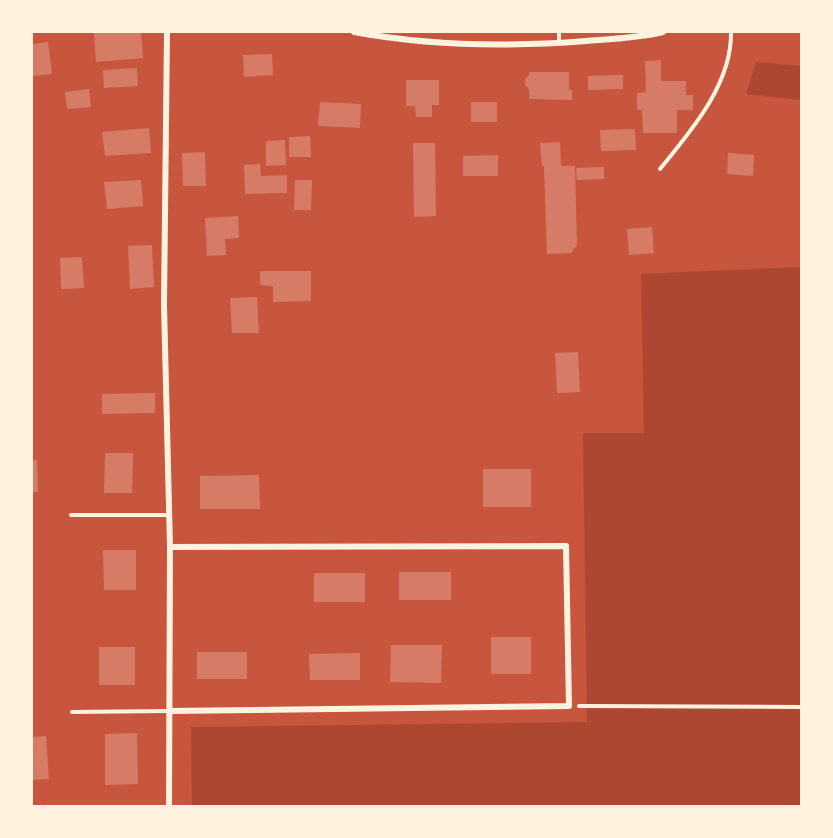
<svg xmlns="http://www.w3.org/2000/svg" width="833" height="838" viewBox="0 0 833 838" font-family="'Space Grotesk',sans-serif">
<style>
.green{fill:#ae4732}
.building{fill:#d67c66}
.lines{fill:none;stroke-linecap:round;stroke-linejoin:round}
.path{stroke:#fff3e0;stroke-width:4}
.service{stroke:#fff3e0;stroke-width:4}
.minor{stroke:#fff3e0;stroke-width:6}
</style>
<rect width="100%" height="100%" fill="#c8553d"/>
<g class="green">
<polygon points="756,62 801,66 801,100 746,94"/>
<polygon points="801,267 801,806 192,806 191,727 587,722 583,433 644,433 641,274"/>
</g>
<g class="building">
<polygon points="94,32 141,32 143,58 96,62"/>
<polygon points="48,42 52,74 32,76 32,44"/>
<polygon points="272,54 273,75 244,77 243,55"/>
<polygon points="661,60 661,81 686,81 686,95 693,95 693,110 677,110 677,133 643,133 642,110 637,110 637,93 646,92 645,61"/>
<polygon points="137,68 138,86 104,88 103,70"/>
<polygon points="529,72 569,72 569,90 572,90 572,100 529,99 529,89 525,85 525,79 529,75"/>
<polygon points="623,75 623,89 588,90 588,76"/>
<polygon points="406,80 439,80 439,105 432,105 432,117 416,117 415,106 406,106"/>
<polygon points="89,89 91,107 67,109 65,92"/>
<polygon points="320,102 361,104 360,128 318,126"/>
<rect x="471" y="102" width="26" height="20"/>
<polygon points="149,128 151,153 105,156 102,132"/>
<polygon points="635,129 636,150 601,151 600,130"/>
<polygon points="310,136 311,157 289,157 289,137"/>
<polygon points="285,140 286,165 266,166 266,141"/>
<polygon points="560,142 561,166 575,166 577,245 571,253 547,254 544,166 542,166 540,143"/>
<polygon points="413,143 435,143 436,216 414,217"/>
<polygon points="205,152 206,186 183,186 182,153"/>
<polygon points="728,153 754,155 753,176 727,174"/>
<polygon points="498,155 498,176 463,176 463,156"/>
<polygon points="260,164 261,176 287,175 287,193 245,194 244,165"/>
<polygon points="604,167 604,179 577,180 576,168"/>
<polygon points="141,180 143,206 107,209 104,182"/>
<polygon points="295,180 312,180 311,210 294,210"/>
<polygon points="238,216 239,238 225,239 226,255 207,256 205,218"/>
<polygon points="652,227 654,253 629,255 627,229"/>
<polygon points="152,245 154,287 130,289 128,246"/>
<polygon points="82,257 84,288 61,289 60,258"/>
<polygon points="260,271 311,271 311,301 273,302 273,286 260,285"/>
<polygon points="257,297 259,333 232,333 230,298"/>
<polygon points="578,352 580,392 557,393 555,353"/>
<polygon points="155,393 155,413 102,414 102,394"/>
<polygon points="105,453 133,453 132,493 104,493"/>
<polygon points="32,460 37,460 38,492 32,492"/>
<rect x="483" y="469" width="48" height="38"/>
<polygon points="259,475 260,509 200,509 200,476"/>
<polygon points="103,550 136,550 136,590 104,590"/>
<rect x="399" y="572" width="52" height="28"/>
<rect x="314" y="573" width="51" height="29"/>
<rect x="491" y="637" width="40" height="37"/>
<polygon points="391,645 442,645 441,683 390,682"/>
<rect x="99" y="647" width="36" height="38"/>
<rect x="197" y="652" width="50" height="27"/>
<polygon points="360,653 360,680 310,680 309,654"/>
<polygon points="137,733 138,784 105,785 105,734"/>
<polygon points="46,736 49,779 32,780 32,737"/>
</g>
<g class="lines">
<polyline class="path" points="579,706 802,707"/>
<g class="service">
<polyline points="559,32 559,43"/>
<path d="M660,169c31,-38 72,-85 71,-137"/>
<polyline points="71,515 169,515"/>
<polyline points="72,712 169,711"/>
</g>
<g class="minor">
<polyline points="167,32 164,305 170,547 169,806"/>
<path d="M354,32c76,14 155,15 232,9 26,-2 52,-3 77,-9"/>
<polyline points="169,711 569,706 566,546 170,547"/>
</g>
</g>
<rect width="833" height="838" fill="none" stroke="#fff3e0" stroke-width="66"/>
</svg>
